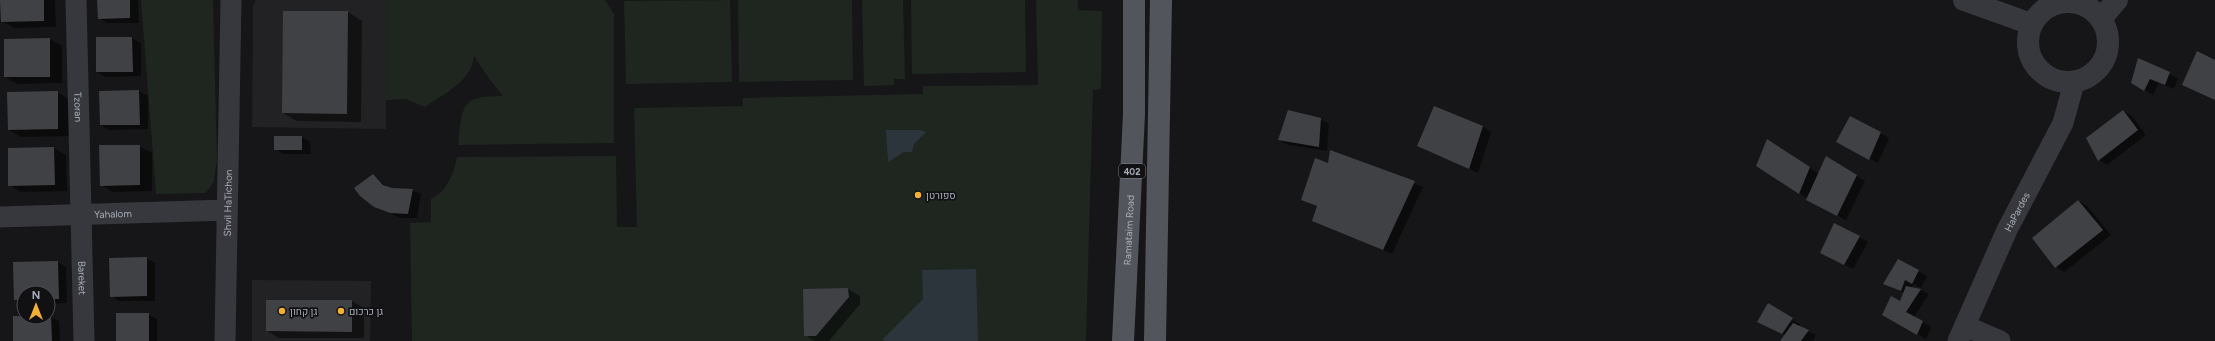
<svg xmlns="http://www.w3.org/2000/svg" width="2215" height="341" viewBox="0 0 2215 341" font-family="Figtree,Heebo,sans-serif">
<style>
.built{fill:#222225}
.green{fill:#1e261f}
.water{fill:#2c353c}
.shadow{fill:#0007}
.building{fill:#404145}
.lines{fill:none;stroke-linecap:round;stroke-linejoin:round}
.minor{stroke:#37383d;stroke-width:21}
.tertiary{stroke:#37383d;stroke-width:22}
.primary{stroke:#53555c;stroke-width:22}
.poi-dot{fill:#f2b134;stroke:#111113;stroke-width:1.5}
.labels{text-anchor:middle;dominant-baseline:central;stroke-width:3.5;stroke-linejoin:round;paint-order:stroke}
.shield{fill:#111113;stroke:#7b7e86;stroke-width:1}
.shield-label{font-size:9px;font-weight:bold;fill:#a8adb8}
.street-label{font-size:10px;fill:#a8adb8;stroke:#111113}
.poi-label{font-size:10px;fill:#a8adb8;stroke:#111113;text-anchor:start}
</style>
<rect width="100%" height="100%" fill="#161618"/>
<g class="built">
<polygon points="256,0 386,0 386,129 252,127 253,6"/>
<polygon points="252,280 371,281 370,341 252,341"/>
</g>
<g class="green">
<polygon points="141,0 213,0 217,160 214,181 206,193 156,194"/>
<path d="M386,0h219l9,14v129l-156,2c4,-38 2,-50 45,-49l-13,-16 -16,-24c-3,26 -29,37 -49,51l-19,-8 -20,1z"/>
<polygon points="730,0 732,82 626,84 624,1"/>
<polygon points="738,0 852,0 853,80 739,82"/>
<polygon points="862,0 903,0 905,79 894,79 894,85 864,86"/>
<polygon points="911,0 1025,0 1026,72 912,74"/>
<path d="M1036,0h42v10l24,1 -1,78 -8,1 -7,251h-674l-2,-118 21,-1v-23c17,-9 22,-24 26,-42l159,-1 1,71h20l-3,-119 109,-2v-8l180,-4v-8l115,-1z"/>
</g>
<g class="water">
<polygon points="886,130 921,130 926,132 914,144 912,152 904,152 888,162"/>
<polygon points="976,269 978,341 885,341 883,339 923,299 922,270"/>
</g>
<g class="shadow">
<polygon points="1,0 55,0 56,27 14,28 2,21"/>
<polygon points="98,0 138,0 139,23 107,23 99,18"/>
<polygon points="348,12 362,21 361,122 297,121 283,113"/>
<polygon points="97,38 132,38 141,43 141,76 106,77 97,72"/>
<polygon points="50,39 62,46 62,83 17,84 5,77"/>
<polygon points="2139,60 2178,78 2174,89 2159,83 2153,95 2133,83"/>
<polygon points="139,91 148,96 148,129 109,130 101,125"/>
<polygon points="57,92 69,99 70,136 21,137 9,130"/>
<polygon points="2123,111 2132,116 2146,135 2107,165 2099,160"/>
<polygon points="1320,119 1329,124 1327,151 1288,145 1279,140"/>
<polygon points="1483,127 1491,132 1478,173 1418,146"/>
<polygon points="1880,133 1889,138 1878,163 1845,146"/>
<polygon points="302,137 310,142 311,154 284,154 275,149"/>
<polygon points="1776,145 1819,174 1835,162 1865,181 1846,220 1816,204 1799,193"/>
<polygon points="139,146 152,153 152,191 113,192 101,185"/>
<polygon points="54,148 66,155 67,191 21,192 9,185 9,149"/>
<polygon points="1331,152 1423,187 1392,254 1313,220 1318,207 1303,199 1329,164"/>
<polygon points="373,175 389,188 412,190 421,194 417,218 400,218 374,206"/>
<polygon points="2079,201 2087,206 2111,235 2064,272 2056,267"/>
<polygon points="1859,237 1868,242 1853,269 1830,258"/>
<polygon points="146,258 155,263 155,301 119,301 111,296"/>
<polygon points="58,262 66,267 67,303 48,304 48,293 24,293 24,304 15,299"/>
<polygon points="1918,271 1927,276 1921,288 1913,284 1912,288 1921,290 1929,294 1914,317 1931,327 1926,339 1883,314 1901,302 1904,293 1885,284"/>
<polygon points="848,289 860,296 860,304 829,341 815,341 805,335"/>
<polygon points="267,301 352,301 364,308 364,338 279,338 267,331"/>
<polygon points="1768,305 1800,324 1799,327 1816,335 1813,341 1781,341 1785,335 1767,326"/>
<polygon points="148,314 157,319 157,341 117,341"/>
<polygon points="48,316 59,321 60,341 14,341"/>
</g>
<g class="building">
<polygon points="0,0 44,0 44,21 1,22"/>
<polygon points="97,0 130,0 130,18 98,19"/>
<polygon points="283,11 348,11 347,114 282,113"/>
<polygon points="96,37 132,37 133,72 96,72"/>
<polygon points="50,38 50,77 4,77 4,39"/>
<polygon points="2197,51 2215,60 2215,100 2182,85"/>
<polygon points="2138,58 2170,72 2165,85 2150,79 2144,91 2131,83"/>
<polygon points="139,90 140,125 100,125 99,91"/>
<polygon points="58,91 58,129 8,130 7,92"/>
<polygon points="1434,106 1483,126 1469,169 1417,146"/>
<polygon points="1288,110 1321,118 1319,147 1278,140"/>
<polygon points="2123,110 2138,130 2098,161 2086,138"/>
<polygon points="1850,116 1881,132 1869,160 1836,142"/>
<rect x="274" y="136" width="28" height="14"/>
<polygon points="1767,139 1810,167 1799,194 1756,166"/>
<polygon points="99,145 140,145 140,185 100,186"/>
<polygon points="54,147 55,185 8,186 8,148"/>
<polygon points="1330,150 1415,181 1383,250 1312,221 1317,206 1301,200 1315,158 1328,163"/>
<polygon points="1826,156 1857,175 1837,216 1806,200"/>
<polygon points="373,174 383,185 392,188 413,189 408,214 390,213 374,207 360,196 354,188"/>
<polygon points="2078,200 2103,230 2055,268 2032,238"/>
<polygon points="1834,223 1860,236 1844,265 1820,253"/>
<polygon points="147,257 147,296 110,297 109,258"/>
<polygon points="1898,259 1919,270 1912,284 1905,280 1901,291 1883,284"/>
<polygon points="58,261 59,299 48,299 48,293 24,293 24,299 14,300 13,262"/>
<polygon points="1906,286 1921,289 1906,312 1923,321 1917,335 1882,315 1891,296 1900,301"/>
<polygon points="848,288 849,297 816,336 804,336 803,289"/>
<polygon points="266,300 352,300 352,332 266,331"/>
<polygon points="1768,303 1793,318 1782,334 1757,322"/>
<rect x="116" y="313" width="33" height="28"/>
<polygon points="48,315 51,315 52,341 13,341 13,316 48,317"/>
<polygon points="1793,323 1809,330 1801,341 1780,341"/>
</g>
<g class="lines">
<g class="minor">
<path id="s1" d="M76,0l8,341"/>
<path id="s2" d="M0,217l227,-7"/>
<polyline points="1965,326 2000,341"/>
<path id="s3" d="M225,341l6,-341"/>
<path id="s4" d="M1958,341l49,-111 56,-107 11,-40"/>
</g>
<g class="tertiary">
<polyline points="1964,0 2031,24"/>
<circle cx="2068" cy="42" r="40"/>
<polyline points="2101,19 2117,0"/>
</g>
<g class="primary">
<path id="s5" d="M1123,341l11,-227v-114"/>
<polyline points="1155,341 1161,0"/>
</g>
</g>
<g class="poi-dot">
<circle cx="918" cy="195" r="4"/>
<circle cx="282" cy="311" r="4"/>
<circle cx="341" cy="311" r="4"/>
</g>
<g class="labels">
<rect class="shield" x="1119" y="164" width="26" height="14" rx="3"/>
<g class="shield-label">
<text x="1132" y="171">402</text>
</g>
<g class="street-label">
<text stroke="none"><textPath href="#s1" startOffset="107">Tzoran</textPath></text>
<text stroke="none"><textPath href="#s3" startOffset="138">Shvil HaTichon</textPath></text>
<text stroke="none"><textPath href="#s4" startOffset="142">HaPardes</textPath></text>
<text stroke="none"><textPath href="#s2" startOffset="113">Yahalom</textPath></text>
<text stroke="none"><textPath href="#s5" startOffset="111">Ramataim Road</textPath></text>
<text stroke="none"><textPath href="#s1" startOffset="278">Bareket</textPath></text>
</g>
<g class="poi-label">
<text x="926" y="195">ספורטן</text>
<text x="290" y="311">גן קחון</text>
<text x="349" y="311">גן כרכום</text>
</g>
</g>
<g transform="translate(36 305)"><circle r="19" fill="#111113" stroke="#4d4f55"/>
<path d="M0-3L7 15L0 10L-7 15Z" fill="#f2b134"/>
<text y="-6" font-size="11" font-weight="bold" text-anchor="middle" fill="#a8adb8">N</text>
</g>
</svg>
